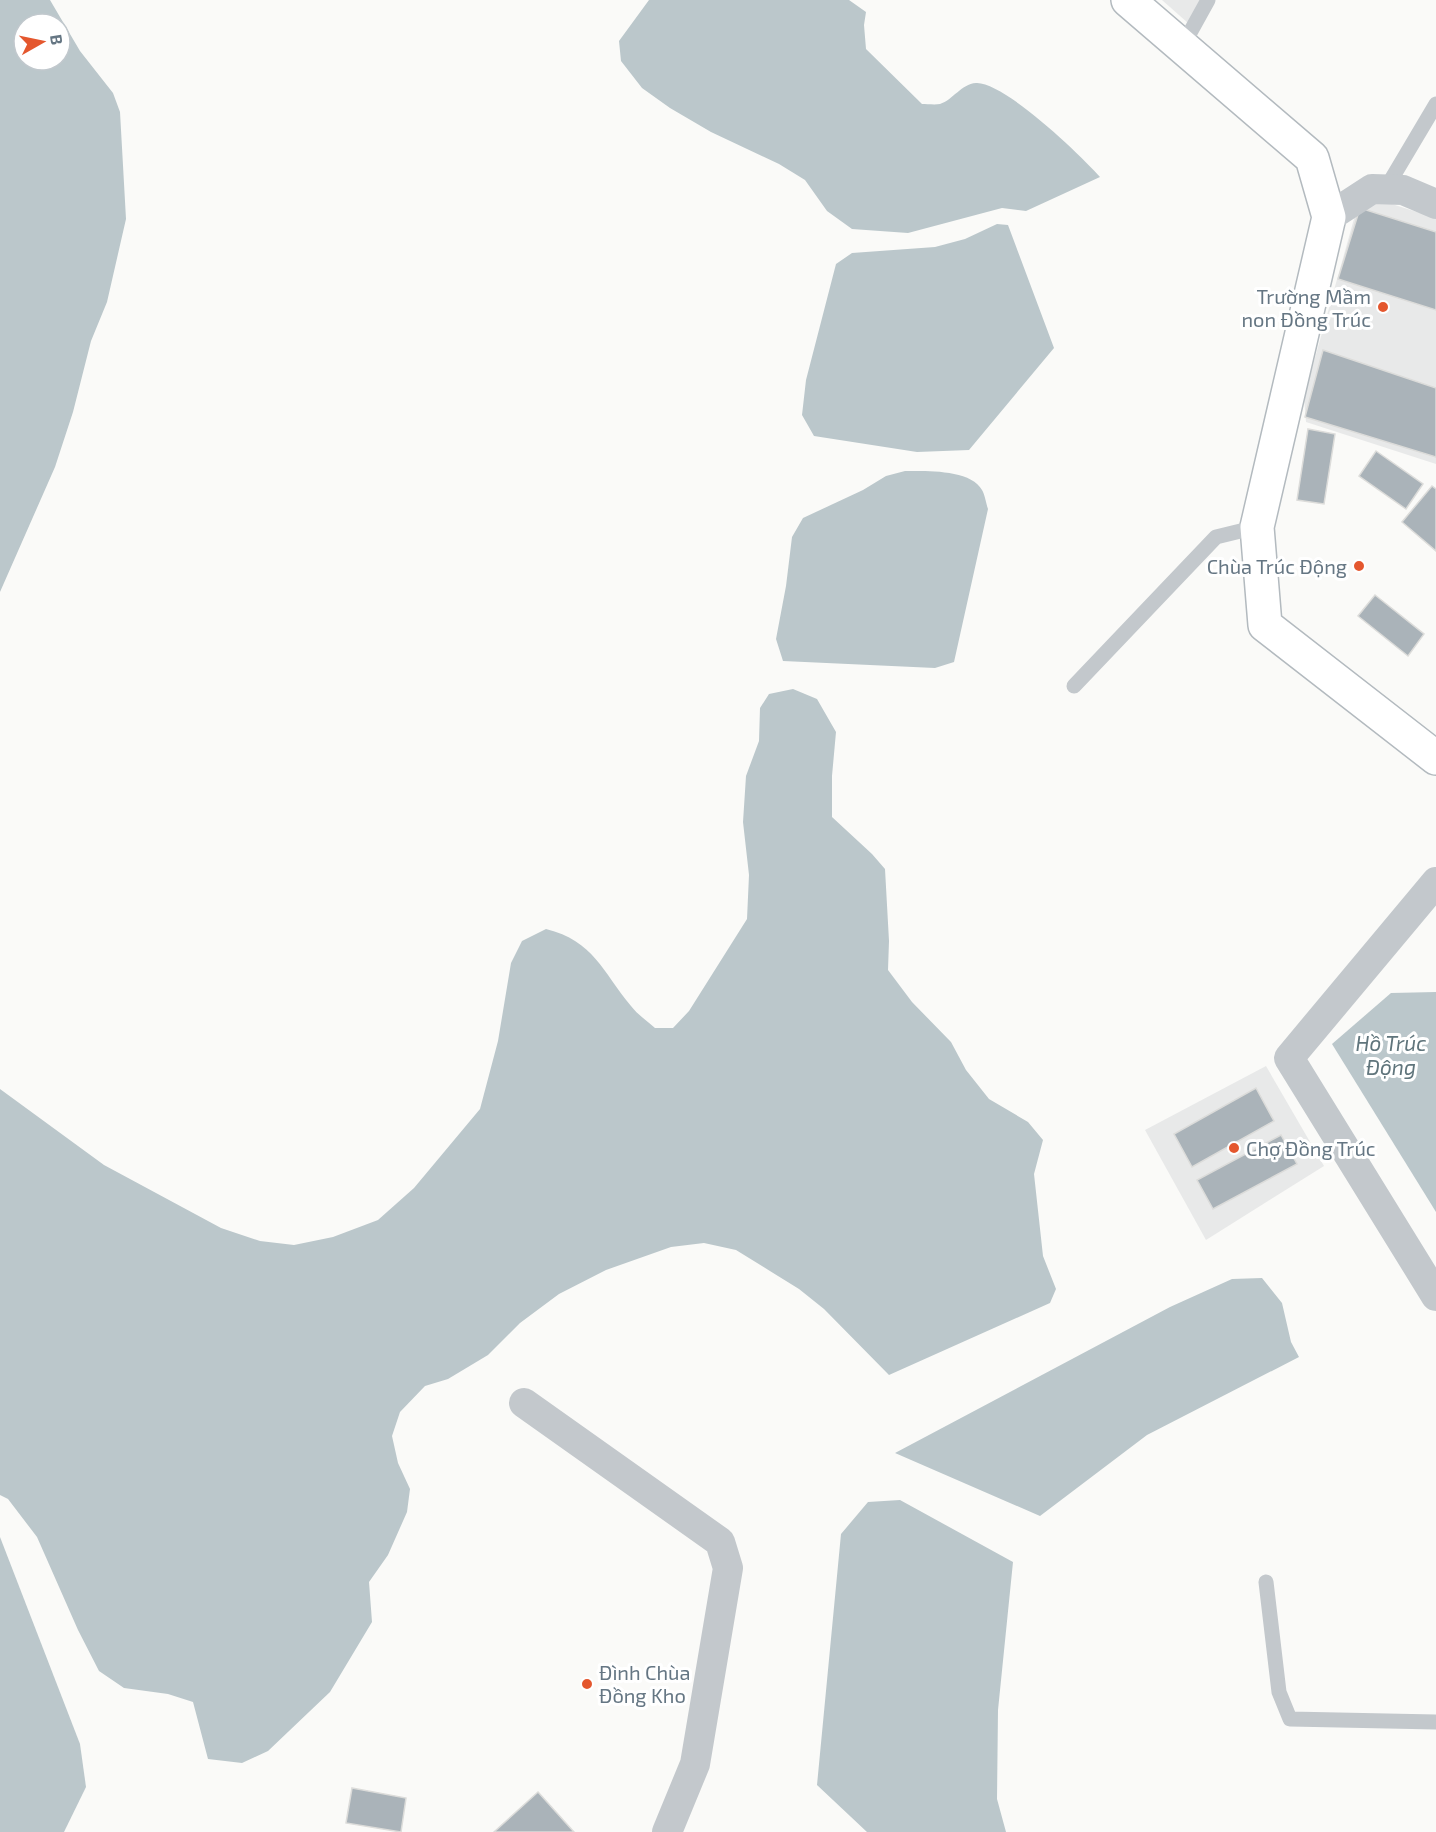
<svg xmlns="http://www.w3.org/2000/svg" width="1436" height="1832" viewBox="0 0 1436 1832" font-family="'Exo 2',sans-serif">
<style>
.built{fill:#e8e9e9}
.water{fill:#bbc7cb;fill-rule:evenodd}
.building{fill:#aab3b9;stroke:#dcdcda;stroke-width:1.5}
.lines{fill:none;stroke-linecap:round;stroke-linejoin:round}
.secondary-casing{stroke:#b3babf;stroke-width:36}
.lane{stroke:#c3c8cc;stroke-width:15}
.street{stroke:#c3c8cc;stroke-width:30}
.secondary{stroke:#fff;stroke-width:33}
.poi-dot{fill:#e4572e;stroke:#fff;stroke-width:2}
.labels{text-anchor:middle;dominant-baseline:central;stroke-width:6;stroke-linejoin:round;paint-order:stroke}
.poi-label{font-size:20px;fill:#657683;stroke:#fff;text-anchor:end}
.water-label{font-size:21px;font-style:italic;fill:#60757c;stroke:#fff}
</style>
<rect width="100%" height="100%" fill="#fafaf8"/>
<g class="built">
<polygon points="1162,0 1200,0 1188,23"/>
<polygon points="1376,199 1436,218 1436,464 1306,422 1304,397 1359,201"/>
<polygon points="1266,1066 1324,1166 1206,1240 1145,1130"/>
</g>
<g class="water">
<path d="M0,0h50l30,51 33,42 7,19 6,107 -19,83 -16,39 -18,71 -18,55 -55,125zM24,24h36v36h-36z"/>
<path d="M649,0h200l17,12 -2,13 2,24 56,55c5,0 13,1 18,0 13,-4 21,-20 36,-21 27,-2 105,72 124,94l-74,34 -24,-3 -94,25 -56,-4 -25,-18 -22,-31 -26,-16 -68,-32 -41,-24 -28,-20 -21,-27 -2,-20z"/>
<polygon points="997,224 1008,225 1054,348 969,450 917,452 814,436 802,415 806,380 836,264 852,253 935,247 965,239"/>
<path d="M905,471c20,0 66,-2 77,19 3,5 4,13 6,19l-34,153 -19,6 -152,-7 -7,-22 10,-53 6,-49 11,-19 60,-28 23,-14z"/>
<path d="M793,689l24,10 19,33 -4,44v41l40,37 13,15 4,72 -1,29 24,32 39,40 15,28 23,29 39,23 15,18 -9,34 9,82 13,33 -6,14 -161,72 -65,-66 -25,-20 -63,-39 -32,-7 -33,4 -65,23 -47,24 -39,29 -32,32 -40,24 -23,7 -25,26 -8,24 6,27 12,26 -3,23 -19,43 -19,27 3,40 -42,70 -62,59 -26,12 -34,-4 -15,-57 -25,-8 -44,-6 -25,-17 -21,-41 -41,-93 -29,-38 -8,-4v-406l104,76 117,63 39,13 34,4 39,-8 45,-17 36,-32 66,-79 18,-68 13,-78 11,-22 24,-12c48,12 56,42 85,77 6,8 16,15 24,22h18l16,-17 58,-92 2,-44 -6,-53 3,-46 13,-35 1,-33 9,-14z"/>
<polygon points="1436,992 1436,1212 1332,1044 1391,993"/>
<polygon points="1262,1278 1282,1303 1291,1342 1299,1357 1147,1435 1040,1516 895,1453 1170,1307 1232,1279"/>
<polygon points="900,1500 1013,1562 998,1710 997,1799 1006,1832 867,1832 817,1785 841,1534 868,1502"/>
<polygon points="0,1537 80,1744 86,1787 64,1832 0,1832"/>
</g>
<g class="building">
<polygon points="1360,208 1436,232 1436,310 1338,279"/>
<polygon points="1323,350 1436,388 1436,457 1305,417"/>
<polygon points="1308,429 1335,434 1324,504 1297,500"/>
<polygon points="1376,451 1423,484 1406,509 1359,476"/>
<polygon points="1432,486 1436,489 1436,551 1402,522"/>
<polygon points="1375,595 1424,634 1408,656 1358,616"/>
<polygon points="1256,1088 1274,1121 1192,1167 1174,1134"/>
<polygon points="1281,1135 1297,1164 1213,1209 1197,1180"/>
<polygon points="352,1788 406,1798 401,1832 346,1823"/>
<polygon points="538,1792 574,1832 494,1832"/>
</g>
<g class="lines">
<defs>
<polyline id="secondary" points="1128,0 1312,158 1329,217 1257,527 1265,625 1436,758"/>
</defs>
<use href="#secondary" class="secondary-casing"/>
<g class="lane">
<polyline points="1182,47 1208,0"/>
<polyline points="1385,190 1436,104"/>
<polyline points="1074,686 1216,537 1257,527"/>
<polyline points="1266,1582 1279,1692 1290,1719 1436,1722"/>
</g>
<g class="street">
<polyline points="1329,217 1372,189 1403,190 1436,204"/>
<polyline points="1436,882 1289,1058 1436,1296"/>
<polyline points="524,1403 720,1542 728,1568 695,1764 667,1832"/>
</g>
<use href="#secondary" class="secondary"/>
</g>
<g class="poi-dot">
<circle cx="1383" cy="307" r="6"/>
<circle cx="1359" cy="566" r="6"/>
<circle cx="1234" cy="1148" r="6"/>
<circle cx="587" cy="1684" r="6"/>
</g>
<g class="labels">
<g class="poi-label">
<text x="1371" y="296">Trường Mầm<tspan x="1371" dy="23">non Đồng Trúc</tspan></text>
<text x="1347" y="566">Chùa Trúc Động</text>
<text x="1246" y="1148" text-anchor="start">Chợ Đồng Trúc</text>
<text x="599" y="1672" text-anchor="start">Đình Chùa<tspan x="599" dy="23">Đồng Kho</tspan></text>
</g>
<g class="water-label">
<text x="1391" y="1042">Hồ Trúc<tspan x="1391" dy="24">Động</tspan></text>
</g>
</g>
<g transform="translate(42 42) rotate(81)"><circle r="28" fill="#ffffff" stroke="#c1c8cd" stroke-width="1.5"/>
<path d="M0-4.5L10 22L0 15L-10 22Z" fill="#e4572e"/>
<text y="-9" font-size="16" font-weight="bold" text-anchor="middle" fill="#657683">B</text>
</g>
</svg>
